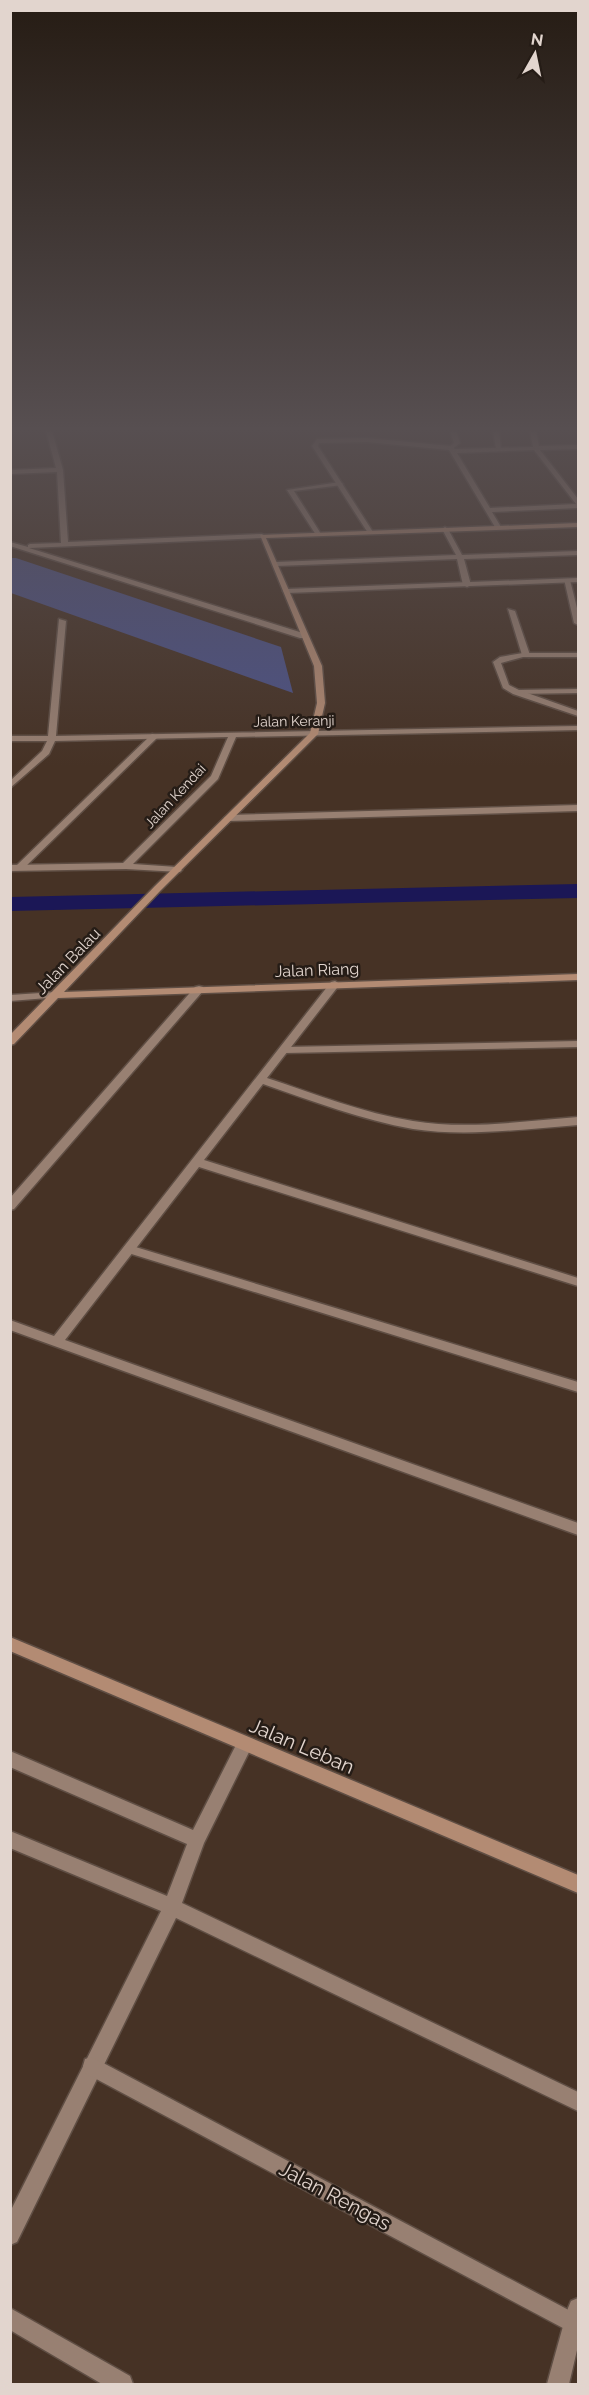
<svg xmlns="http://www.w3.org/2000/svg" width="589" height="2395" viewBox="0 0 589 2395" font-family="Raleway,sans-serif">
<style>
.green{fill:#4c5287}
.lines{fill:none;stroke-linecap:round;stroke-linejoin:round}
.canal{fill:#1b1756;fill-rule:evenodd}
.lane-casing{stroke:#5f4e44;stroke-width:3}
.street-casing{stroke:#5f4e44;stroke-width:3}
.secondary-casing{stroke:#5f4e44;stroke-width:3}
.lane{fill:#988072;fill-rule:evenodd}
.street{fill:#988072;fill-rule:evenodd}
.secondary{fill:#b38b73;fill-rule:evenodd}
.labels{text-anchor:middle;dominant-baseline:central;stroke-width:5;stroke-linejoin:round;paint-order:stroke}
.far-street-label{font-size:14px;fill:#e2d5ce;stroke:#251c16}
.street-label{font-size:16px;fill:#e2d5ce;stroke:#251c16}
.near-street-label{font-size:20px;fill:#e2d5ce;stroke:#251c16}
</style>
<rect width="100%" height="100%" fill="#463225"/>
<polygon class="green" points="11,558 16,558 281,647 293,693 11,593"/>
<g class="lines">
<polygon class="canal" points="578,884 578,898 10,911 10,897"/>
<defs>
<g id="lane">
<polygon points="450,431 456,431 460,443 451,450 448,448 454,443"/>
<polygon points="493,431 499,431 501,450 496,449"/>
<polygon points="340,482 343,484 342,485 294,491 321,534 316,535 287,490"/>
<polygon points="445,527 448,529 462,555 578,551 578,555 464,559 471,585 467,587 463,585 457,559 276,566 273,564 276,562 456,555 442,529"/>
<polygon points="564,579 570,580 578,612 578,625 574,623"/>
<polygon points="508,609 515,611 530,655 529,657 522,655"/>
<polygon points="578,689 578,693 516,694 512,692 516,690"/>
<polygon points="152,734 159,736 22,870 16,870 16,866"/>
<polygon points="199,986 203,987 204,989 203,991 14,1209 10,1210 10,1198 195,987"/>
<polygon points="578,1041 578,1047 285,1053 280,1050 285,1047"/>
<polygon points="129,1245 578,1382 578,1392 125,1252 123,1249 125,1246"/>
<polygon points="245,1736 251,1739 253,1744 204,1843 182,1903 578,2092 578,2111 176,1918 17,2242 10,2245 10,2212 161,1911 10,1848 10,1831 167,1896 187,1844 10,1767 10,1751 193,1830 239,1739"/>
<polygon points="578,2298 578,2346 569,2384 547,2384 568,2308 571,2301"/>
<polygon points="10,2308 130,2376 133,2384 102,2384 10,2330"/>
</g>
<g id="street">
<polygon points="46,431 52,431 63,470 68,542 262,534 265,536 262,538 29,548 306,634 306,638 300,638 10,546 10,542 28,547 28,545 30,544 61,543 57,472 10,474 10,470 56,468"/>
<path d="M530,431h6l3,15 39,-1v4l-38,1 38,49v9l-86,4 9,15 -3,2 -3,-2 -46,-77 -82,-8 -48,1 -1,3 55,86 -5,1 -56,-87 5,-7 50,-1 84,8 4,3 78,-2zM534,450l42,54 -86,4 -33,-55z"/>
<polygon points="578,578 578,582 287,593 283,591 287,589"/>
<polygon points="59,619 66,621 56,736 578,726 578,730 236,737 218,779 133,864 177,867 182,870 180,872 126,869 10,871 10,865 123,863 211,776 228,737 55,741 49,754 10,788 10,781 42,751 47,741 10,741 10,736 48,736"/>
<polygon points="523,653 578,653 578,657 523,657 501,663 509,685 519,690 578,711 578,716 513,694 503,688 493,662 500,657"/>
<polygon points="578,805 578,811 228,821 224,818 228,815"/>
<path d="M335,981l5,3 -73,94c48,16 96,35 146,43 54,9 111,0 165,-4v8c-54,4 -111,12 -165,4 -51,-9 -101,-28 -150,-45l-59,76 374,118v8l-379,-119 -134,173 513,183v12l-568,-205v-10l44,16 277,-354z"/>
<polygon points="56,992 61,995 60,997 10,1001 10,995"/>
<polygon points="92,2057 578,2315 578,2336 85,2073 83,2066 85,2059"/>
</g>
<g id="secondary">
<polygon points="578,523 578,527 266,538 322,666 325,703 318,734 161,890 64,992 578,974 578,980 58,998 14,1044 10,1045 10,1035 155,886 310,733 317,703 314,666 260,535"/>
<polygon points="10,1637 578,1875 578,1893 10,1651"/>
</g>
</defs>
<use href="#lane" class="lane-casing"/>
<use href="#street" class="street-casing"/>
<use href="#secondary" class="secondary-casing"/>
<use href="#lane" class="lane"/>
<use href="#street" class="street"/>
<use href="#secondary" class="secondary"/>
</g>
<linearGradient id="sky" x2="0" y2="1"><stop stop-color="#261c14"/><stop offset="0.56" stop-color="#574f51"/><stop offset="1" stop-color="#574f51" stop-opacity="0"/></linearGradient>
<rect width="589" height="766" fill="url(#sky)"/>
<g class="labels">
<g class="far-street-label">
<text transform="translate(294 721) rotate(-1)">Jalan Keranji</text>
<text transform="translate(175 796) rotate(-47)">Jalan Kendai</text>
</g>
<g class="street-label">
<text transform="translate(68 961) rotate(-46)">Jalan Balau</text>
<text transform="translate(317 970) rotate(-2)">Jalan Riang</text>
</g>
<g class="near-street-label">
<text transform="translate(302 1746) rotate(23)">Jalan Leban</text>
<text transform="translate(335 2196) rotate(28)">Jalan Rengas</text>
</g>
</g>
<rect width="589" height="2395" fill="none" stroke="#e2d5ce" stroke-width="24"/>
<g transform="translate(535 54) rotate(9)" stroke="#251c16" stroke-width="4.5" paint-order="stroke">
<path d="M0-4.5L10 22L0 15L-10 22Z" fill="#e2d5ce"/>
<text y="-9" font-size="16" font-weight="bold" text-anchor="middle" fill="#e2d5ce">N</text>
</g>
</svg>
